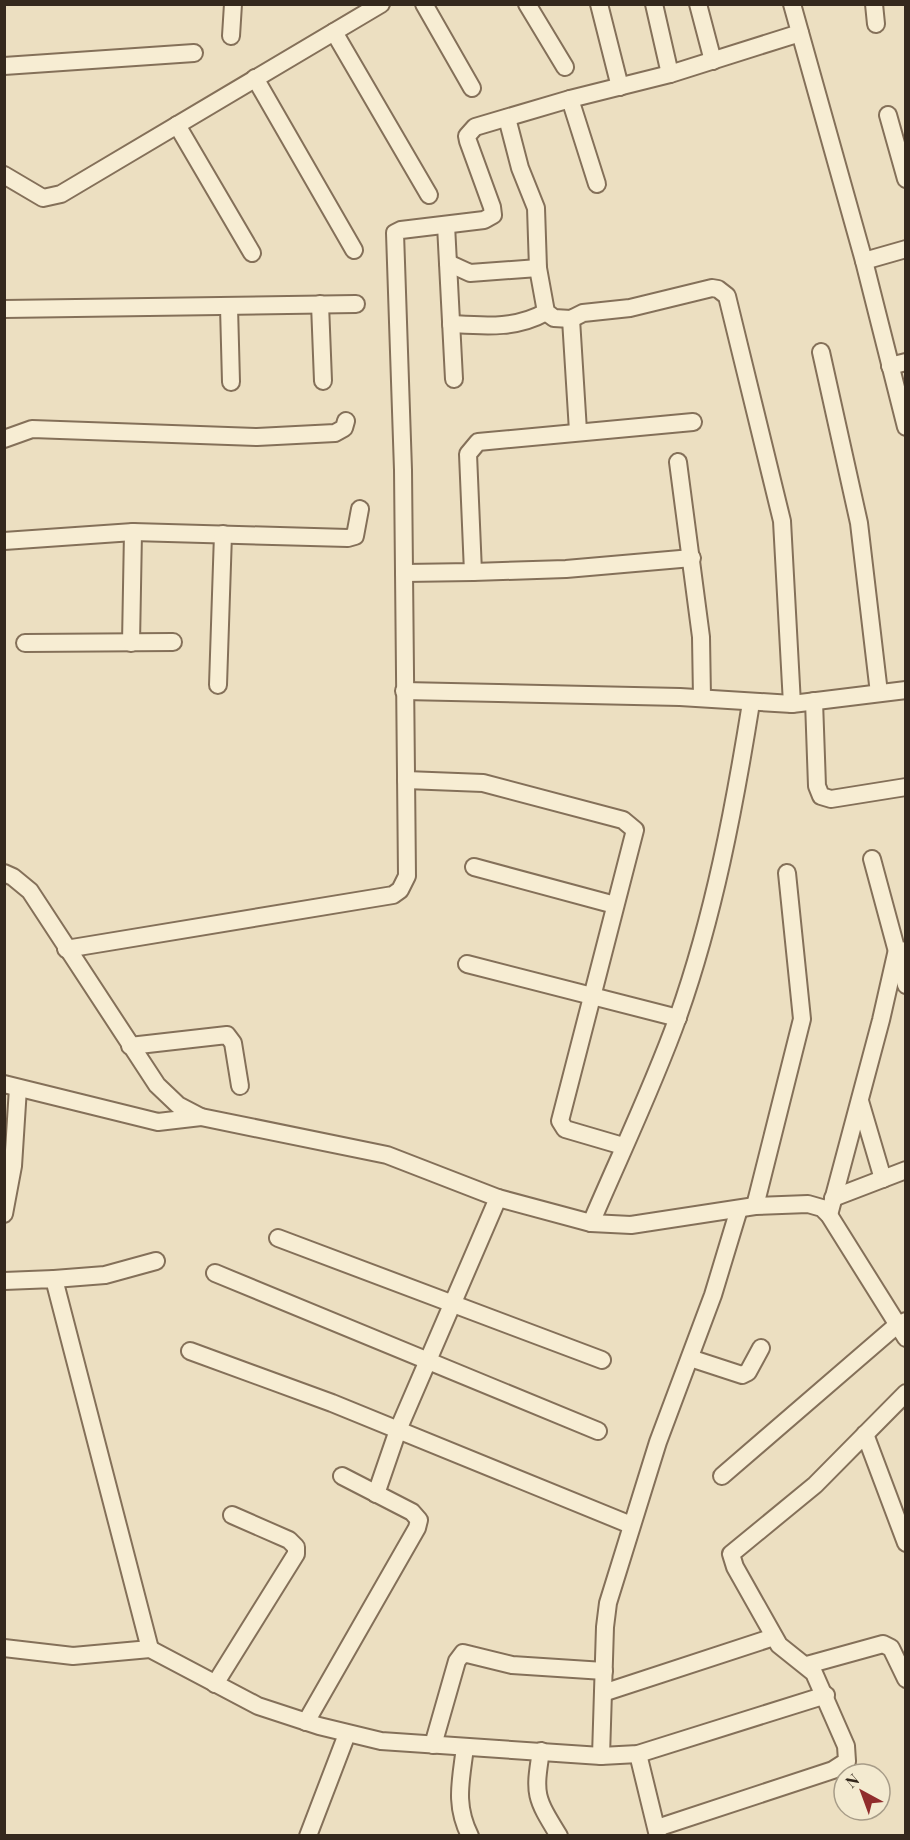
<svg xmlns="http://www.w3.org/2000/svg" width="910" height="1840" viewBox="0 0 910 1840" font-family="'Playfair Display',serif">
<style>
.lines{fill:none;stroke-linecap:round;stroke-linejoin:round}
.minor-casing{stroke:#847059;stroke-width:20}
.minor{stroke:#f7edd3;stroke-width:16}
</style>
<rect width="100%" height="100%" fill="#ecdfc1"/>
<g class="lines">
<defs>
<g id="minor">
<polyline points="424,4 472,88"/>
<polyline points="527,4 565,67"/>
<polyline points="599,4 620,87"/>
<polyline points="654,4 670,74"/>
<polyline points="698,4 713,61"/>
<polyline points="792,4 864,261 906,427"/>
<polyline points="874,4 876,24"/>
<polyline points="334,32 429,195"/>
<polyline points="231,36 233,4"/>
<polyline points="4,66 194,53"/>
<polyline points="255,78 354,250"/>
<polyline points="570,99 597,184"/>
<polyline points="888,115 906,179"/>
<polyline points="507,118 520,168 536,208 538,268 546,312 554,318 571,319 583,313 630,308 712,288 718,289 727,296 782,521 792,704"/>
<polyline points="177,125 252,253"/>
<polyline points="4,175 43,198 61,194 381,4"/>
<polyline points="446,225 454,379"/>
<polyline points="864,261 906,249"/>
<polyline points="448,263 470,273 538,268"/>
<polyline points="320,304 323,381"/>
<polyline points="229,307 231,382"/>
<polyline points="4,309 356,304"/>
<polyline points="571,319 578,431"/>
<path d="M451,324c34,2 65,5 95,-12"/>
<polyline points="821,352 859,523 879,693"/>
<polyline points="890,366 906,362"/>
<polyline points="4,439 32,429 257,437 335,433 344,428 346,421"/>
<polyline points="678,462 701,637 702,698"/>
<polyline points="4,541 133,532 348,538 355,536 360,509"/>
<polyline points="473,572 566,569 692,558"/>
<polyline points="404,573 473,572 468,454 478,442 693,422"/>
<polyline points="25,643 173,642"/>
<polyline points="131,643 133,532"/>
<polyline points="218,685 223,534"/>
<polyline points="404,691 680,697 792,704 906,690"/>
<polyline points="814,701 817,786 821,796 831,799 906,787"/>
<polyline points="406,780 483,783 623,820 635,830 560,1121 565,1129 623,1146"/>
<polyline points="872,859 906,985"/>
<polyline points="474,867 615,905"/>
<polyline points="4,873 13,877 30,891 157,1085 178,1105 201,1117 387,1155 498,1198 591,1223 631,1225 755,1206 808,1204 822,1208 829,1215 906,1338"/>
<polyline points="66,949 393,895 400,890 407,876 403,470 395,233 401,230 484,220 493,215 492,207 468,141 467,136 475,127 570,99 670,74 800,33"/>
<polyline points="467,964 678,1018"/>
<polyline points="130,1046 227,1035 233,1043 240,1086"/>
<polyline points="4,1084 158,1122 201,1117"/>
<polyline points="860,1101 883,1179"/>
<polyline points="833,1198 906,1170"/>
<polyline points="755,1206 802,1019 787,873"/>
<polyline points="4,1214 13,1166 18,1088"/>
<polyline points="829,1215 881,1020 896,954 906,950"/>
<path d="M591,1223c29,-68 62,-136 87,-206 36,-102 56,-208 73,-314"/>
<polyline points="278,1238 602,1360"/>
<polyline points="215,1273 598,1431"/>
<polyline points="54,1279 105,1275 156,1261"/>
<polyline points="4,1281 54,1279 150,1649"/>
<polyline points="190,1351 332,1403 631,1525"/>
<polyline points="690,1358 742,1375 748,1372 761,1348"/>
<polyline points="865,1434 906,1543"/>
<polyline points="722,1476 897,1325 906,1321"/>
<polyline points="376,1494 398,1430 498,1198"/>
<polyline points="4,1648 73,1656 150,1649 258,1706 319,1726 381,1741 601,1756 638,1754 826,1695"/>
<polyline points="807,1665 883,1644 891,1648 906,1679"/>
<polyline points="215,1684 296,1554 296,1547 289,1540 232,1515"/>
<polyline points="603,1693 774,1637"/>
<polyline points="306,1722 417,1528 419,1520 412,1512 342,1476"/>
<polyline points="433,1745 457,1661 463,1653 512,1665 604,1671"/>
<path d="M465,1747c-4,34 -11,57 5,89"/>
<path d="M541,1751c-7,44 -6,46 18,85"/>
<polyline points="638,1754 658,1836"/>
<polyline points="601,1756 605,1627 608,1603 658,1442 713,1295 739,1209"/>
<polyline points="657,1828 833,1770 847,1761 846,1746 814,1673 779,1645 735,1567 731,1554 815,1485 906,1393"/>
<polyline points="308,1836 347,1734"/>
</g>
</defs>
<use href="#minor" class="minor-casing"/>
<use href="#minor" class="minor"/>
</g>
<rect width="910" height="1840" fill="none" stroke="#34281d" stroke-width="12"/>
<g transform="translate(862 1792) rotate(319)"><circle r="28" fill="#f3ead0" stroke="#a79c88" stroke-width="1.5"/>
<path d="M0-4.5L10 22L0 15L-10 22Z" fill="#902c2c"/>
<text y="-9" font-size="16" font-weight="bold" text-anchor="middle" fill="#34281d">N</text>
</g>
</svg>
